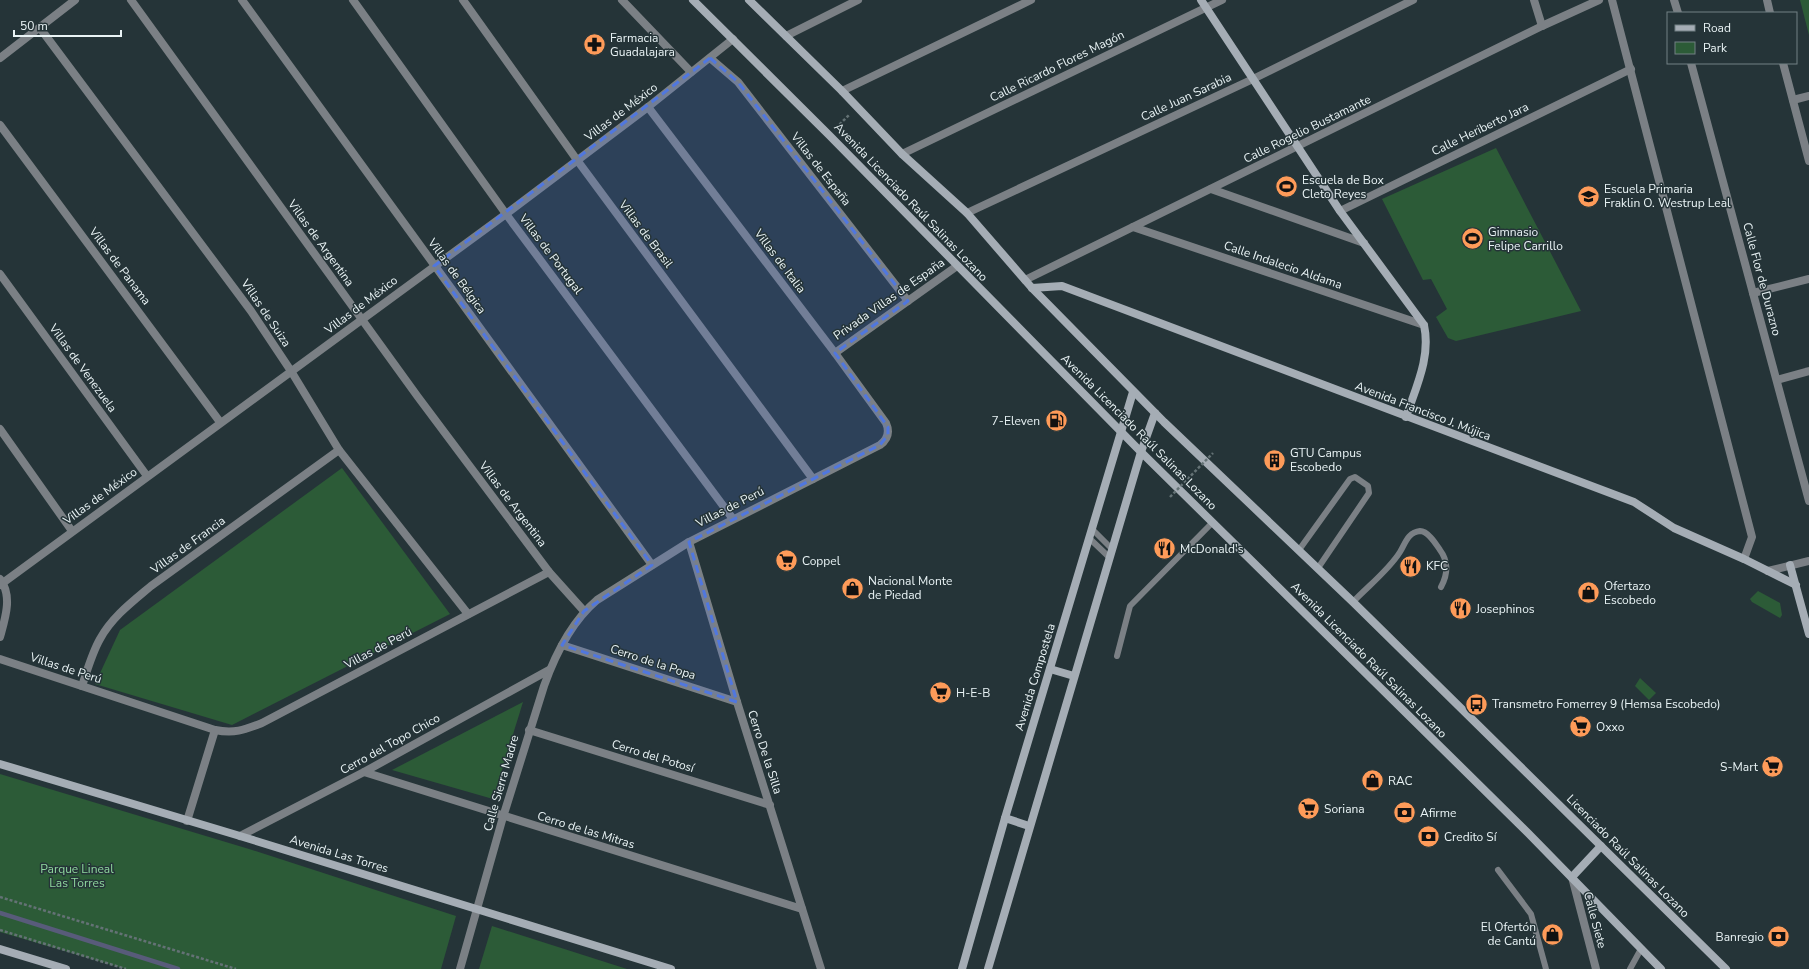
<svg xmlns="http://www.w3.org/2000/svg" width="1809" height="969" viewBox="0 0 1809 969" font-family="'Nunito Sans',sans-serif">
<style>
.green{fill:#2c5b37}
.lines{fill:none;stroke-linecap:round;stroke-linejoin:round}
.stream{stroke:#585b7a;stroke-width:4.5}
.path{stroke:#647275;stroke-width:2.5;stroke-dasharray:3 2;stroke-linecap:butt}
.lane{stroke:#7b8085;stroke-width:6}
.street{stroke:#7b8085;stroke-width:8}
.secondary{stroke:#a5adb5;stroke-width:8}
.path-bridge{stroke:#647275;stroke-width:2.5;stroke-dasharray:3 2;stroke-linecap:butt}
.marked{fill:#5077df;fill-opacity:0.2;stroke:#5077df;stroke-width:3;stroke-dasharray:8 5;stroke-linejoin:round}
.labels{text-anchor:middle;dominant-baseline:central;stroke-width:3;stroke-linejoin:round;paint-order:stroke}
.poi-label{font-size:12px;fill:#e9f3f5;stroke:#253438;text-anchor:start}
.street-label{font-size:12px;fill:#e9f3f5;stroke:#253438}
.park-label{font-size:12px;fill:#8fd89e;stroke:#253438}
</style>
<rect width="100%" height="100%" fill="#253438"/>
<g class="green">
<polygon points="1800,0 1809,0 1809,35"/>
<polygon points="1496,148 1581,311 1456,341 1448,338 1436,317 1447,309 1431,279 1423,280 1382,199"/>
<polygon points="342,468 450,614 232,725 95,684 120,630"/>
<polygon points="1758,591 1780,603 1782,615 1780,618 1752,602 1750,599"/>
<polygon points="1640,678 1656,693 1649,700 1635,686"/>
<polygon points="523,702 493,799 392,770"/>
<polygon points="0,774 249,849 456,916 441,969 126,969 0,932"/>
<polygon points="492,926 627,969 479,969"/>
</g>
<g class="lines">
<polyline class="stream" points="0,913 178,969"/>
<g class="path">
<polyline points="836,128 850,114"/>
<polyline points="0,897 236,969"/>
<polyline points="0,930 126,969"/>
</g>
<g class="lane">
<polyline points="1092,529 1112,549"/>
<polyline points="1089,538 1110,558"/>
<polyline points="1299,550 1350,479 1355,477 1368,486 1369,493 1318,568"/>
<path d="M1353,602c15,-16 35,-31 47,-50 5,-8 8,-20 20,-21 8,0 16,13 20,19 9,12 8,24 1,37"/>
<polyline points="1117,656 1130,606 1212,523"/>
<polyline points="1498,870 1531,914 1546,969"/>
<polyline points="1630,969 1641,949"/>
</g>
<g class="street">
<polyline points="131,0 418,397 549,572 584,611"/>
<polyline points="242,0 652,565"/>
<polyline points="353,0 506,214 733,519"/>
<polyline points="463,0 577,160 813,479"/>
<polyline points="622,0 691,72"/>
<polyline points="1534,0 1542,26"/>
<polyline points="1612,0 1752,537 1744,559"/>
<polyline points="1674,0 1678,13"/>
<polyline points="1767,0 1770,13"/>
<polyline points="40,28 251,311 291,371 339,450 468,614"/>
<polyline points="786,36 858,0"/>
<polyline points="0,58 75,0"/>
<polyline points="710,58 738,82 908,301"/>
<polyline points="1691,63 1809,501"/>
<polyline points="1783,63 1809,161"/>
<polyline points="842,91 1031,0"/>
<polyline points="1793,100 1809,96"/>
<polyline points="0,125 220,422"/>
<polyline points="902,154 1222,0"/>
<polyline points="1211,189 1364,243"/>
<polyline points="1340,211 1631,69"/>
<polyline points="967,213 1253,79 1413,0"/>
<polyline points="1133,227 1424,325"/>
<polyline points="0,274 147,476"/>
<polyline points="1025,280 1542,26 1599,0"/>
<polyline points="1753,293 1809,279"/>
<polyline points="835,353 957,266"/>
<polyline points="1777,380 1809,371"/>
<polyline points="0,429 72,531"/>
<polyline points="689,542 737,702 821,969"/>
<polyline points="1768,571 1809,561"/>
<polyline points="0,585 506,214 648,107 733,39"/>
<path d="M0,637c5,-18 13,-41 0,-58"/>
<polyline points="562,645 737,702"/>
<path d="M0,659l215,71c19,4 29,0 47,-7l287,-151"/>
<path d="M82,686c5,-15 10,-33 18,-47 12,-22 32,-37 51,-53l188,-136"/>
<polyline points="529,730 770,805"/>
<polyline points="364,772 802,909"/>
<polyline points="187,821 215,730"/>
<polyline points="240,836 364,772 549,670"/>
<polyline points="1572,877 1596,969"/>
<path d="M460,969l43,-152 41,-131c11,-31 27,-64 53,-86l92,-58 191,-97c8,-6 10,-13 6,-22l-51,-70 -187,-246"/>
</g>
<g class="secondary">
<polyline points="693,0 829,135 1141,452 1528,833 1661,969"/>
<polyline points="749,0 842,91 902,154 967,213 1032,288 1164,422 1353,602 1726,969"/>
<path d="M1201,0l139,211 84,114c7,32 -8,62 -18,92"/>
<polyline points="1032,288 1062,286 1634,502 1674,528 1744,559 1796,585"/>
<polyline points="1790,565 1809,634"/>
<polyline points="1050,669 1074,676"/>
<polyline points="0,764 240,836 671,969"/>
<polyline points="1005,818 1029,826"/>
<polyline points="1572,877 1601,846"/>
<polyline points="0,949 66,969"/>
<polyline points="962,969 1005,818 1133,392"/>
<polyline points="988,969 1141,452 1155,413"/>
</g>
<polyline class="path-bridge" points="1170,497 1213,453"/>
</g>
<path class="marked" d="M710,58l28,24 170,219 -73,52 53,74v8l-8,10 -191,97 48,160 -175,-57 22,-34 68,-46 -218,-299z"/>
<defs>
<symbol id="pharmacy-disc" viewBox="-11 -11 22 22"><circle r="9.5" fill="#fe9b59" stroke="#253438"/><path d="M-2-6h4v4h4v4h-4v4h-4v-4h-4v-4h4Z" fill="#111"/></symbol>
<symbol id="stadium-disc" viewBox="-11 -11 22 22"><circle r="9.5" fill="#fe9b59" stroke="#253438"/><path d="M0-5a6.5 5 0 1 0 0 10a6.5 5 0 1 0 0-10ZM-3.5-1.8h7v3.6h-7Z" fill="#111"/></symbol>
<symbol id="school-disc" viewBox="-11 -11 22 22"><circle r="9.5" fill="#fe9b59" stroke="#253438"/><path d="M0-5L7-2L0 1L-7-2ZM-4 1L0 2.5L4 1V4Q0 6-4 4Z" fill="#111"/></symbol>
<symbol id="fuel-disc" viewBox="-11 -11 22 22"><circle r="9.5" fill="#fe9b59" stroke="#253438"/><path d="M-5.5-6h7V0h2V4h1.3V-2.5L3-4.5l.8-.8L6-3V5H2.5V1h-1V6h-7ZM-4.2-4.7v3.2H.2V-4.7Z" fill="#111"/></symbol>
<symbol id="building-disc" viewBox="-11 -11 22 22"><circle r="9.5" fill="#fe9b59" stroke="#253438"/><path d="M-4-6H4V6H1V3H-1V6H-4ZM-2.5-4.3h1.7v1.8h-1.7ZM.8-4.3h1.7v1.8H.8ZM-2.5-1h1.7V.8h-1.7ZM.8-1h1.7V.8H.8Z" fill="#111"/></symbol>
<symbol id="restaurant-disc" viewBox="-11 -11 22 22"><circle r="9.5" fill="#fe9b59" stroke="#253438"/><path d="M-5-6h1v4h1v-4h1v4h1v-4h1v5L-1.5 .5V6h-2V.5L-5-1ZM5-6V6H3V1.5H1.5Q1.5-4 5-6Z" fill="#111"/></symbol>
<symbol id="supermarket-disc" viewBox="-11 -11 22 22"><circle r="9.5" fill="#fe9b59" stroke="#253438"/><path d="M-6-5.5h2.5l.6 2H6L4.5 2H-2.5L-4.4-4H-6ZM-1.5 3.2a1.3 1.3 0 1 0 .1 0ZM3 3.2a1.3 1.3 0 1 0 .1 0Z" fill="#111"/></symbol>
<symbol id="shop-disc" viewBox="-11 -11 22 22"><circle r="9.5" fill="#fe9b59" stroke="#253438"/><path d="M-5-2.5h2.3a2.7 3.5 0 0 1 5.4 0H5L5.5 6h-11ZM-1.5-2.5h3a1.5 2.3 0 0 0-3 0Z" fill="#111"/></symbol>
<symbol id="bus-disc" viewBox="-11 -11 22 22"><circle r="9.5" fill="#fe9b59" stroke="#253438"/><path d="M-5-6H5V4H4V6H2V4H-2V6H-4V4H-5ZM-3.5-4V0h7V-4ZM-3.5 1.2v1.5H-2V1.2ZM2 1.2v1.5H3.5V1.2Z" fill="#111"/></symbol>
<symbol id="bank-disc" viewBox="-11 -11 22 22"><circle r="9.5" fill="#fe9b59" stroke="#253438"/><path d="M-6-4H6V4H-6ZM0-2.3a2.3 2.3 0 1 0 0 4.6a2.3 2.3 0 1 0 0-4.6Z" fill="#111"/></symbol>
</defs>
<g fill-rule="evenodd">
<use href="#pharmacy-disc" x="582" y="32" width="25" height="25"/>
<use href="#stadium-disc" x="1274" y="174" width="25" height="25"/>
<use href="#school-disc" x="1576" y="184" width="25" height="25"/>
<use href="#stadium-disc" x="1460" y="226" width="25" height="25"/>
<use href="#fuel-disc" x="1044" y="408" width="25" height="25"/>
<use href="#building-disc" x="1262" y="448" width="25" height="25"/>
<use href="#restaurant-disc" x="1152" y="536" width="25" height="25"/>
<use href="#supermarket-disc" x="774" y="548" width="25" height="25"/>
<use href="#restaurant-disc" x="1398" y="554" width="25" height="25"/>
<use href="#shop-disc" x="840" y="576" width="25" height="25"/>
<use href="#shop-disc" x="1576" y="580" width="25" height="25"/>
<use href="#restaurant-disc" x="1448" y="596" width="25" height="25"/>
<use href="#supermarket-disc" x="928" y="680" width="25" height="25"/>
<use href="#bus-disc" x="1464" y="692" width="25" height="25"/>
<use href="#supermarket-disc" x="1568" y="714" width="25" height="25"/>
<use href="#supermarket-disc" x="1760" y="754" width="25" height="25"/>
<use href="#shop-disc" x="1360" y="768" width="25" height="25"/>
<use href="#supermarket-disc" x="1296" y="796" width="25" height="25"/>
<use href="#bank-disc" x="1392" y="800" width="25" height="25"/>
<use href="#bank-disc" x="1416" y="824" width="25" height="25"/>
<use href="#shop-disc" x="1540" y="922" width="25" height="25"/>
<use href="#bank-disc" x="1766" y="924" width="25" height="25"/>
</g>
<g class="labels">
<g class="poi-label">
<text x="610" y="38">Farmacia<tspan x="610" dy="14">Guadalajara</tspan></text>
<text x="1302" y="180">Escuela de Box<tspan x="1302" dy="14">Cleto Reyes</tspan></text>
<text x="1604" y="189">Escuela Primaria<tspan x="1604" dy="14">Fraklin O. Westrup Leal</tspan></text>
<text x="1488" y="232">Gimnasio<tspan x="1488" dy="14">Felipe Carrillo</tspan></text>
<text x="1040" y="421" text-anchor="end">7-Eleven</text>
<text x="1290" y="453">GTU Campus<tspan x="1290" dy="14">Escobedo</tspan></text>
<text x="1180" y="549">McDonald's</text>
<text x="802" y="561">Coppel</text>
<text x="1426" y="566">KFC</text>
<text x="868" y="581">Nacional Monte<tspan x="868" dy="14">de Piedad</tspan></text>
<text x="1604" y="586">Ofertazo<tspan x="1604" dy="14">Escobedo</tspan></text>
<text x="1476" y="609">Josephinos</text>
<text x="956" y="693">H-E-B</text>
<text x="1492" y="704">Transmetro Fomerrey 9 (Hemsa Escobedo)</text>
<text x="1596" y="727">Oxxo</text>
<text x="1758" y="767" text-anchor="end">S-Mart</text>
<text x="1388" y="781">RAC</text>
<text x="1324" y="809">Soriana</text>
<text x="1420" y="813">Afirme</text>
<text x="1444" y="837">Credito Sí</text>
<text x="1536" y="927" text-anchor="end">El Ofertón<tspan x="1536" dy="14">de Cantú</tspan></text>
<text x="1764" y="937" text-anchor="end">Banregio</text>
</g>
<g class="street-label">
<text transform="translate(1057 66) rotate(-26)">Calle Ricardo Flores Magón</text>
<text transform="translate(1186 97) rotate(-25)">Calle Juan Sarabia</text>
<text transform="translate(621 112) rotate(-37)">Villas de México</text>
<text transform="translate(1307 129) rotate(-26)">Calle Rogelio Bustamante</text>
<text transform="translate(1480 129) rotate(-26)">Calle Heriberto Jara</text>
<text transform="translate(821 169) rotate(52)">Villas de España</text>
<text transform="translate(911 202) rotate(46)">Avenida Licenciado Raúl Salinas Lozano</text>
<text transform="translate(646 234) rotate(53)">Villas de Brasil</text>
<text transform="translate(321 243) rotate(54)">Villas de Argentina</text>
<text transform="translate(551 254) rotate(53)">Villas de Portugal</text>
<text transform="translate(780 261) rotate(53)">Villas de Italia</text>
<text transform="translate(1283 265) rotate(19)">Calle Indalecio Aldama</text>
<text transform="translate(120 266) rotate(53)">Villas de Panama</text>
<text transform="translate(457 276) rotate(54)">Villas de Bélgica</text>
<text transform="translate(1762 279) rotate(75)">Calle Flor de Durazno</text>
<text transform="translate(889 299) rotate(-35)">Privada Villas de España</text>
<text transform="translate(361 305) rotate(-37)">Villas de México</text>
<text transform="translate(266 313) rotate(56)">Villas de Suiza</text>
<text transform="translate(83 368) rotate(54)">Villas de Venezuela</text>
<text transform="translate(1423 411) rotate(21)">Avenida Francisco J. Mújica</text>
<text transform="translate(1139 432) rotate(45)">Avenida Licenciado Raúl Salinas Lozano</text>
<text transform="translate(100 496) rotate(-36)">Villas de México</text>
<text transform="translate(513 504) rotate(53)">Villas de Argentina</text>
<text transform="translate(730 507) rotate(-27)">Villas de Perú</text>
<text transform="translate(188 545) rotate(-36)">Villas de Francia</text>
<text transform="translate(378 648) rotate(-28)">Villas de Perú</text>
<text transform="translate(1369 660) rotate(45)">Avenida Licenciado Raúl Salinas Lozano</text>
<text transform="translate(653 662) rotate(18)">Cerro de la Popa</text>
<text transform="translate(66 668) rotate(18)">Villas de Perú</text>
<text transform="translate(1035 677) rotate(-73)">Avenida Compostela</text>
<text transform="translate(390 744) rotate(-29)">Cerro del Topo Chico</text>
<text transform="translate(765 752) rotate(72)">Cerro De la Silla</text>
<text transform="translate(653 756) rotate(17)">Cerro del Potosí</text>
<text transform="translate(501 783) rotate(-74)">Calle Sierra Madre</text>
<text transform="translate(586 830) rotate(17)">Cerro de las Mitras</text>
<text transform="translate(339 854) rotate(17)">Avenida Las Torres</text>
<text transform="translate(1628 856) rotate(45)">Licenciado Raúl Salinas Lozano</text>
<text transform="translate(1595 920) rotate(75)">Calle Siete</text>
</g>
<g class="park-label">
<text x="77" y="869">Parque Lineal<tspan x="77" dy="14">Las Torres</tspan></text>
</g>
</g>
<rect x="1667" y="12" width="130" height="52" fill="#253438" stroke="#738084"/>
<rect x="1675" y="25" width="20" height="6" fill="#a5adb5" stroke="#738084"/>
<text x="1703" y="32" font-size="12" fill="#e9f3f5">Road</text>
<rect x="1675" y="42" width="20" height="12" fill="#2c5b37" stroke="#738084"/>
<text x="1703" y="52" font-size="12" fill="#e9f3f5">Park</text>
<path d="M14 30v6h107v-6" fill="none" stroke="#e9f3f5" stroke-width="2"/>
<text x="20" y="30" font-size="12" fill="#e9f3f5" stroke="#253438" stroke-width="3" paint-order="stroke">50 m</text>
</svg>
